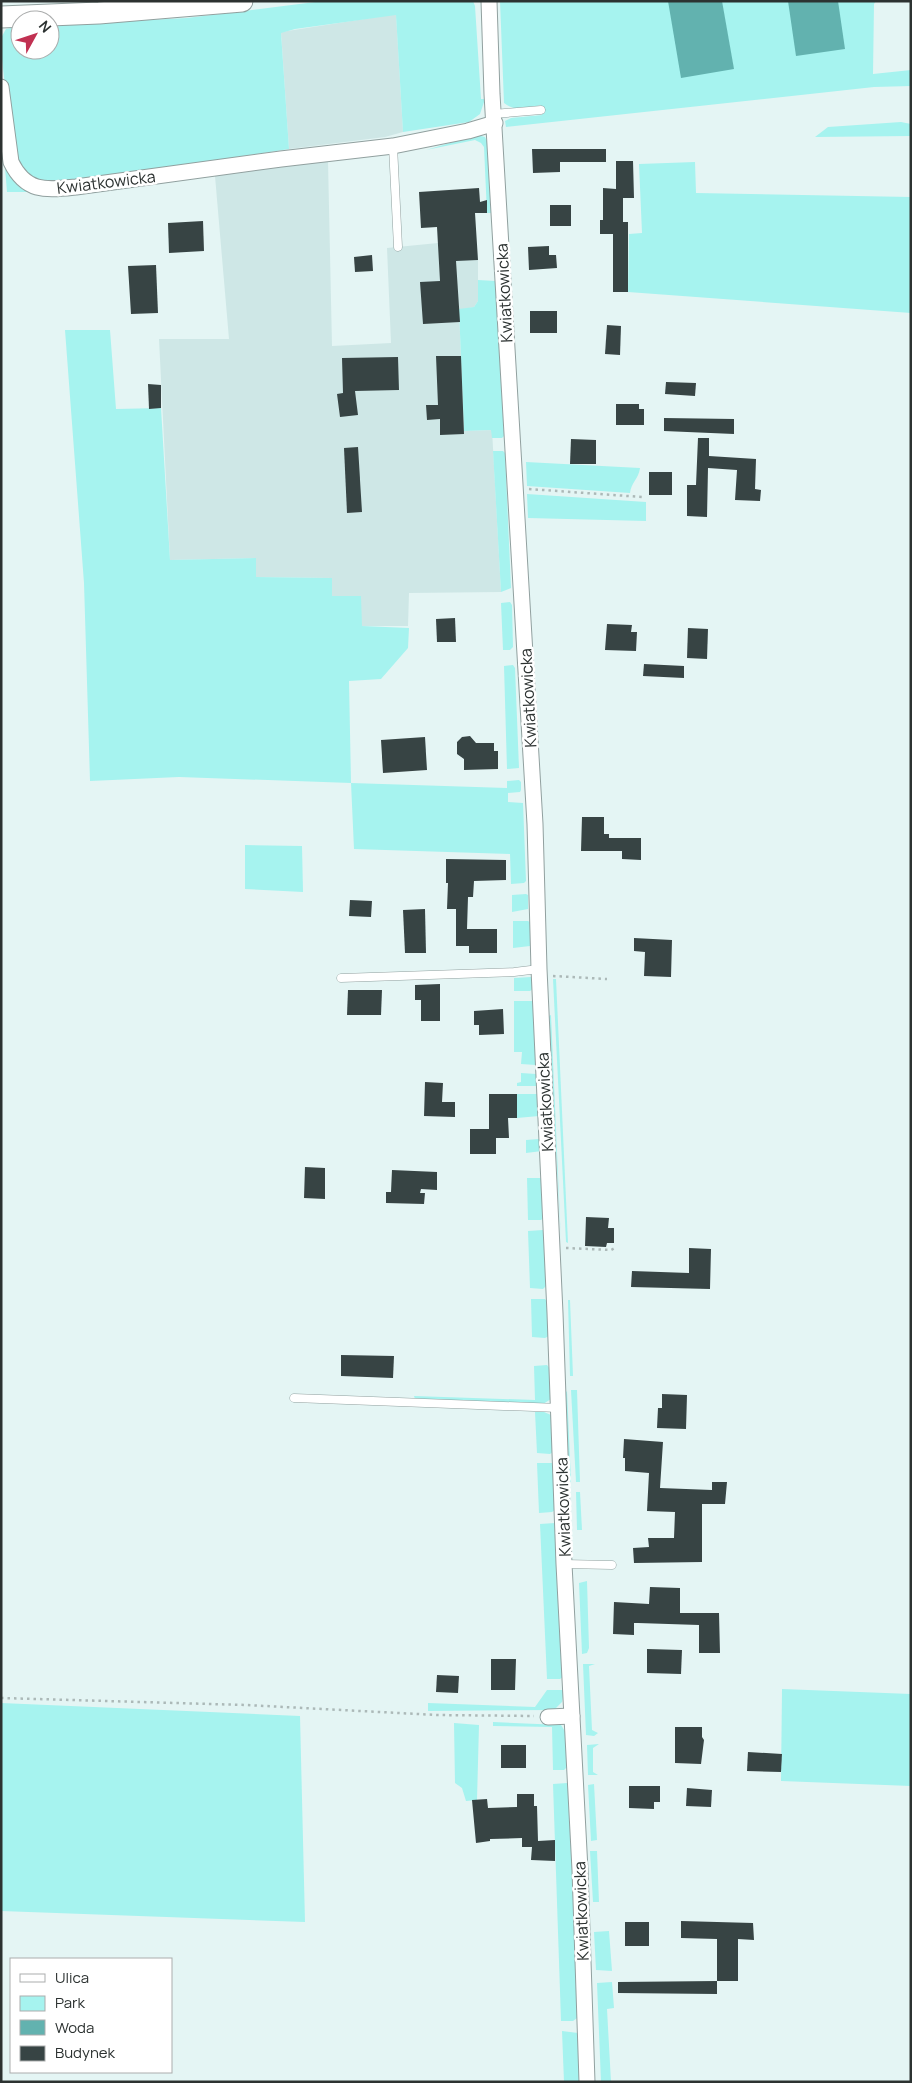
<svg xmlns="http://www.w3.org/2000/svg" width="912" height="2083" viewBox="0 0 912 2083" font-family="Manrope,sans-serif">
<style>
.built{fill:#cee7e6}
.green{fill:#a6f3ef}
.water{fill:#62b2af}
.building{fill:#374444}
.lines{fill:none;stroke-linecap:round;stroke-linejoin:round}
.service-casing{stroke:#91a09f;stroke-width:9}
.minor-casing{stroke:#91a09f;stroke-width:17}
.secondary-casing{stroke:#91a09f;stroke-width:23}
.path{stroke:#acb9b8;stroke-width:2.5;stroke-dasharray:2.5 4;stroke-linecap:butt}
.service{stroke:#fff;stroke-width:8}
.minor{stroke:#fff;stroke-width:15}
.secondary{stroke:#fff;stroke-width:21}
.labels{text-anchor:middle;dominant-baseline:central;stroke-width:5;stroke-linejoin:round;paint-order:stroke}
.street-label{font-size:16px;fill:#2c3231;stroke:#fff}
</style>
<rect width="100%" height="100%" fill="#e4f5f4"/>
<g class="built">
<polygon points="396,14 403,132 385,137 289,149 281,32"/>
<polygon points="328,161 332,346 391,343 387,248 438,243 478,260 478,301 474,307 459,310 464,431 492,430 501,592 409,593 408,626 361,626 332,596 332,578 256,577 256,558 170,560 159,339 229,339 215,176"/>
</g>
<g class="green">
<path d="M323,1h150l2,5 6,93h4l-5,15 -11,8 -66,10 -7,-117 -101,14 -14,4 8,116 -220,34c-17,-1 -34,1 -47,-12 -11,-10 -18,-100 -21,-120v-13l5,-9 14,-3v24h30v-25l137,-7z"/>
<path d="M500,1h376l-2,3 -1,70 38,-4v16l-37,1 -368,40 -1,-6 6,-3 31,-3 -1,-10c-13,3 -26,7 -37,-2z"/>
<polygon points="901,122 911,124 911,136 815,137 828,127"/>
<polygon points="477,135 485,137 489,146 491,213 487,213 484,147 481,143 475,140 426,150"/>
<polygon points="4,155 39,192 7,192"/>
<polygon points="695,162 696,193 911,197 911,313 628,292 629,234 642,233 639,164"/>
<polygon points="478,280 496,281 504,436 502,438 492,438 491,430 464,431 459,309 474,307 478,301"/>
<polygon points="65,330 110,330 116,409 161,408 170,560 256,558 256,577 332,578 332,596 361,596 362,626 409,628 408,648 381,679 349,681 351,783 507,788 507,781 519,780 521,782 521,790 520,792 508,793 508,802 523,803 526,881 524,883 511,884 510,854 354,849 351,783 179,777 90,781 84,583"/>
<polygon points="493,451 503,451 505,453 511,588 501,592"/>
<path d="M526,462l114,6c-1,10 -9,15 -10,25l-103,-7z"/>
<polygon points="527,494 646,502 646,521 528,518"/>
<polygon points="510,602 512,605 513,647 510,650 503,650 501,603"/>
<polygon points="513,665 515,668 519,768 507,769 504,666"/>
<polygon points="245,845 302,846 303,892 245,889"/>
<polygon points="526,894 528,895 528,909 512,912 512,895"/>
<polygon points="513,921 528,921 531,923 530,946 513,948"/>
<polygon points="531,977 533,978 533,989 530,991 514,991 514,978"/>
<polygon points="553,979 556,979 568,1243 566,1242"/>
<polygon points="514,1001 534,1001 536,1065 521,1064 522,1052 514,1052"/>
<polygon points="551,1015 561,1243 549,1016"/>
<polygon points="521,1073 536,1074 536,1086 517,1086 517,1083 521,1082"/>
<polygon points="517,1094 537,1094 539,1116 517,1118"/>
<polygon points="539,1139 541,1142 542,1151 526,1153 526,1140"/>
<polygon points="527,1178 540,1178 543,1180 545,1217 541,1220 528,1220"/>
<polygon points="543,1230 545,1234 546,1286 543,1289 530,1288 528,1231"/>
<polygon points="531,1299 545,1299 548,1303 549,1336 545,1338 532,1337"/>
<polygon points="568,1300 570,1300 573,1376 570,1376"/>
<polygon points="547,1365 550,1369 551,1399 543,1404 415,1399 414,1396 535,1400 534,1366"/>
<polygon points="571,1390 577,1390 580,1482 576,1482"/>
<polygon points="567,1391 571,1482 569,1480 565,1394"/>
<polygon points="535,1412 544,1412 551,1415 553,1452 550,1454 537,1453"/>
<polygon points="537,1463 552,1463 554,1466 555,1510 552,1512 539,1513"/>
<polygon points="576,1492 580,1492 582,1530 577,1530"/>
<polygon points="555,1523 557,1526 563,1677 560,1679 547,1679 540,1524"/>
<polygon points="587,1581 589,1648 587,1653 582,1654 579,1583"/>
<polygon points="583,1664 595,1664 589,1666 592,1730 598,1733 594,1736 586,1735"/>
<polygon points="782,1689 911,1694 911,1786 781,1781"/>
<polygon points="547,1690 562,1690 564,1691 562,1702 554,1710 428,1711 428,1703 535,1707"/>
<polygon points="1,1703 300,1716 305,1922 1,1911"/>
<polygon points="493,1722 561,1725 566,1733 567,1767 564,1770 553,1770 552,1727 493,1726"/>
<polygon points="454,1723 479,1725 477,1800 466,1801 462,1788 455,1783"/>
<polygon points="599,1744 593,1748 593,1772 598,1775 588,1775 587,1745"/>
<polygon points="567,1783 569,1786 577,2018 573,2021 561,2021 553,1784"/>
<polygon points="594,1784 597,1840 591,1841 588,1785"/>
<polygon points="590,1851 597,1851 599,1902 593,1902"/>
<polygon points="609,1931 612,1971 596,1970 594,1932"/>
<polygon points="612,1982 614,2008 607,2009 611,2082 601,2082 597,1983"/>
<polygon points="562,2031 578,2033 580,2082 564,2082"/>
</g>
<g class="water">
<polygon points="668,1 722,1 734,69 681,78"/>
<polygon points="788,1 838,1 845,49 796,56"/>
</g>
<g class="building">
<polygon points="532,149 606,149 606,162 560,162 560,172 533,173"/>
<polygon points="616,161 633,161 634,198 623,198 623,222 628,222 628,292 613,292 613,234 600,234 600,220 603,220 603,188 616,189"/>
<polygon points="479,188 480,202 487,200 487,213 475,213 478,260 456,261 460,322 423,324 420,282 440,281 437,227 421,228 419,192"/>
<rect x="550" y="205" width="21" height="21"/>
<polygon points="203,221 204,251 169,253 168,223"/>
<polygon points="549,246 549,255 556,255 557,268 529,270 528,247"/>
<polygon points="372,255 373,271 355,272 354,257"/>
<polygon points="156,265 158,313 131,314 128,266"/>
<rect x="530" y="311" width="27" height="22"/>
<polygon points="607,325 621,326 620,355 605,354"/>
<polygon points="436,356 461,356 464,434 440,435 440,419 427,420 426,405 438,405"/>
<polygon points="398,357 399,390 355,391 358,415 340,417 337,394 343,393 342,358"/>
<polygon points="666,382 696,383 695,396 665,394"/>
<polygon points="148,384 161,385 161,408 149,409"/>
<polygon points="616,404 639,404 639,409 644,409 644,425 616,425"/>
<polygon points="664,418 734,419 734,434 664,431"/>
<polygon points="698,438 709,438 709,456 756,459 755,489 761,490 760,501 735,500 737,470 708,468 707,517 687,516 687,485 696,485"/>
<polygon points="571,439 596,440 596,464 570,464"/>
<polygon points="358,447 362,512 347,513 344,448"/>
<rect x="649" y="472" width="23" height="23"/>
<polygon points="455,618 456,642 437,642 436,619"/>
<polygon points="607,624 632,625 631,632 637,632 636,651 605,650"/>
<polygon points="688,628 708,629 707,659 687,658"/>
<polygon points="644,664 684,666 684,678 643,676"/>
<polygon points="470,736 476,743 494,743 494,751 498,751 498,769 464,770 464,759 457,754 457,742 462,737"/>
<polygon points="425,737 427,770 383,773 381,740"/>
<polygon points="582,817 604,817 604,834 609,834 609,838 641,838 641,860 622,859 622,851 581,851"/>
<polygon points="446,859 506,860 506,880 474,881 473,897 468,897 467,929 497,929 497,953 469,953 469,946 456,946 456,909 447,909 448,883 446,883"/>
<polygon points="350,900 372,901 371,917 349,916"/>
<polygon points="425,909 426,953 405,953 403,910"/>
<polygon points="634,938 672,940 671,977 644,976 645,952 634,951"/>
<polygon points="440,984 440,1021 421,1021 421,1000 415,1000 415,985"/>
<polygon points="348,990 382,990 381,1015 347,1015"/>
<polygon points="503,1009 504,1034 479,1035 479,1025 474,1025 474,1011"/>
<polygon points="425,1082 443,1083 442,1102 455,1102 455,1117 424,1116"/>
<polygon points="489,1094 517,1094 517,1118 508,1118 509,1138 496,1138 496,1154 470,1154 470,1129 489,1129"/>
<polygon points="305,1167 325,1168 325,1199 304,1198"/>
<polygon points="392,1170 437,1172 437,1190 421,1189 420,1193 425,1193 424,1204 386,1203 386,1192 391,1192"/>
<polygon points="586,1217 609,1218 608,1228 614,1228 614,1243 607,1243 606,1247 585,1246"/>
<polygon points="689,1248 711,1249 710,1289 631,1287 632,1271 689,1273"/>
<polygon points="341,1355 394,1356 393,1378 341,1376"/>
<polygon points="662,1394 687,1395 686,1429 657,1428 658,1408 662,1408"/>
<polygon points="624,1439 663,1442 660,1488 712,1490 712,1482 727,1482 725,1504 702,1504 702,1562 634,1563 633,1548 649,1547 648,1538 674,1538 675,1512 647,1511 649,1473 625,1471 625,1458 623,1458"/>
<polygon points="650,1587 680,1588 680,1613 719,1613 720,1653 699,1653 699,1625 638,1623 634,1623 634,1635 613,1634 614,1602 649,1604"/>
<polygon points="647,1649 682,1650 681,1674 647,1673"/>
<polygon points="491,1659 516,1659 515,1690 491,1690"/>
<polygon points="437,1675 459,1676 458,1693 436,1692"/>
<polygon points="675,1727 702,1727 702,1737 704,1740 701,1764 675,1763"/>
<rect x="501" y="1745" width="25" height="23"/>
<polygon points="748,1752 782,1754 781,1772 747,1771"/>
<polygon points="629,1786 660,1786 660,1802 654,1802 654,1809 629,1808"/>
<polygon points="687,1788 712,1790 711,1807 686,1806"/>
<polygon points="517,1794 534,1794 534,1806 537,1806 538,1841 555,1840 555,1861 531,1860 532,1847 522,1847 522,1838 490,1839 490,1841 476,1843 472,1800 487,1799 488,1808 517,1807"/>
<polygon points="681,1921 753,1923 754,1940 738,1939 738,1981 717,1981 717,1939 681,1938"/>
<rect x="625" y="1922" width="24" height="24"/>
<polygon points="717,1981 717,1994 618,1993 618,1982"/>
</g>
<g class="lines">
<defs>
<g id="service">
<polyline points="494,114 541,110"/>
<polyline points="393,146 398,247"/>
<polyline points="341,978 514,972 539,969"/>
<polyline points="294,1398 559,1408"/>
<polyline points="564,1564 612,1565"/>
</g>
<g id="minor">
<polyline points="489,1 492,94 535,824 539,969 555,1313 564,1564 580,1870 587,2082"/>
<path d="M1,87l10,75c15,31 35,28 65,25l205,-28 112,-13 75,-15 27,-8"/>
<polyline points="548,1717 572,1716"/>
</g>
<polyline id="secondary" points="1,17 99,13 242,1"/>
</defs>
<use href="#service" class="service-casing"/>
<use href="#minor" class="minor-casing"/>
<use href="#secondary" class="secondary-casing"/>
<g class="path">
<polyline points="529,489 642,497"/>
<polyline points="553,976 607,979"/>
<polyline points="566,1248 611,1250 615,1248"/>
<polyline points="1,1698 246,1705 437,1715 534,1716"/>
</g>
<use href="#service" class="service"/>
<use href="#minor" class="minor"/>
<use href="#secondary" class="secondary"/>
</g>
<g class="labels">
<g class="street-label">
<text transform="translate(106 182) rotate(-7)">Kwiatkowicka</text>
<text transform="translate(504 293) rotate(-93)">Kwiatkowicka</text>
<text transform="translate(528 698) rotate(-93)">Kwiatkowicka</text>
<text transform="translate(545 1102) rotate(-93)">Kwiatkowicka</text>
<text transform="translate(563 1507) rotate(-92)">Kwiatkowicka</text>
<text transform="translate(581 1911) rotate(-92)">Kwiatkowicka</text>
</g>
</g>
<rect width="912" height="2083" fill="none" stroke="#2c3231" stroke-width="5"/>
<rect x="10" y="1958" width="162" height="115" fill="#ffffff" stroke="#abadad"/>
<rect x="20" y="1974" width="25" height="8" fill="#ffffff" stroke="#abadad"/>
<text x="55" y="1983" font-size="15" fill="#2c3231">Ulica</text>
<rect x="20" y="1996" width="25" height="15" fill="#a6f3ef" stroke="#abadad"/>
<text x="55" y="2008" font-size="15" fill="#2c3231">Park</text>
<rect x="20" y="2020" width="25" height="15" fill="#62b2af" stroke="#abadad"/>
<text x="55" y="2033" font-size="15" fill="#2c3231">Woda</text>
<rect x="20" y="2046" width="25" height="15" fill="#374444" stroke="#abadad"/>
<text x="55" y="2058" font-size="15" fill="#2c3231">Budynek</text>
<g transform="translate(35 35) rotate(50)"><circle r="24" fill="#ffffff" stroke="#abadad"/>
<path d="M0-4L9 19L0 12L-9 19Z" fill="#c13152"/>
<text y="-8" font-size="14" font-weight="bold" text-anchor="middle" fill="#2c3231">N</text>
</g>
</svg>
